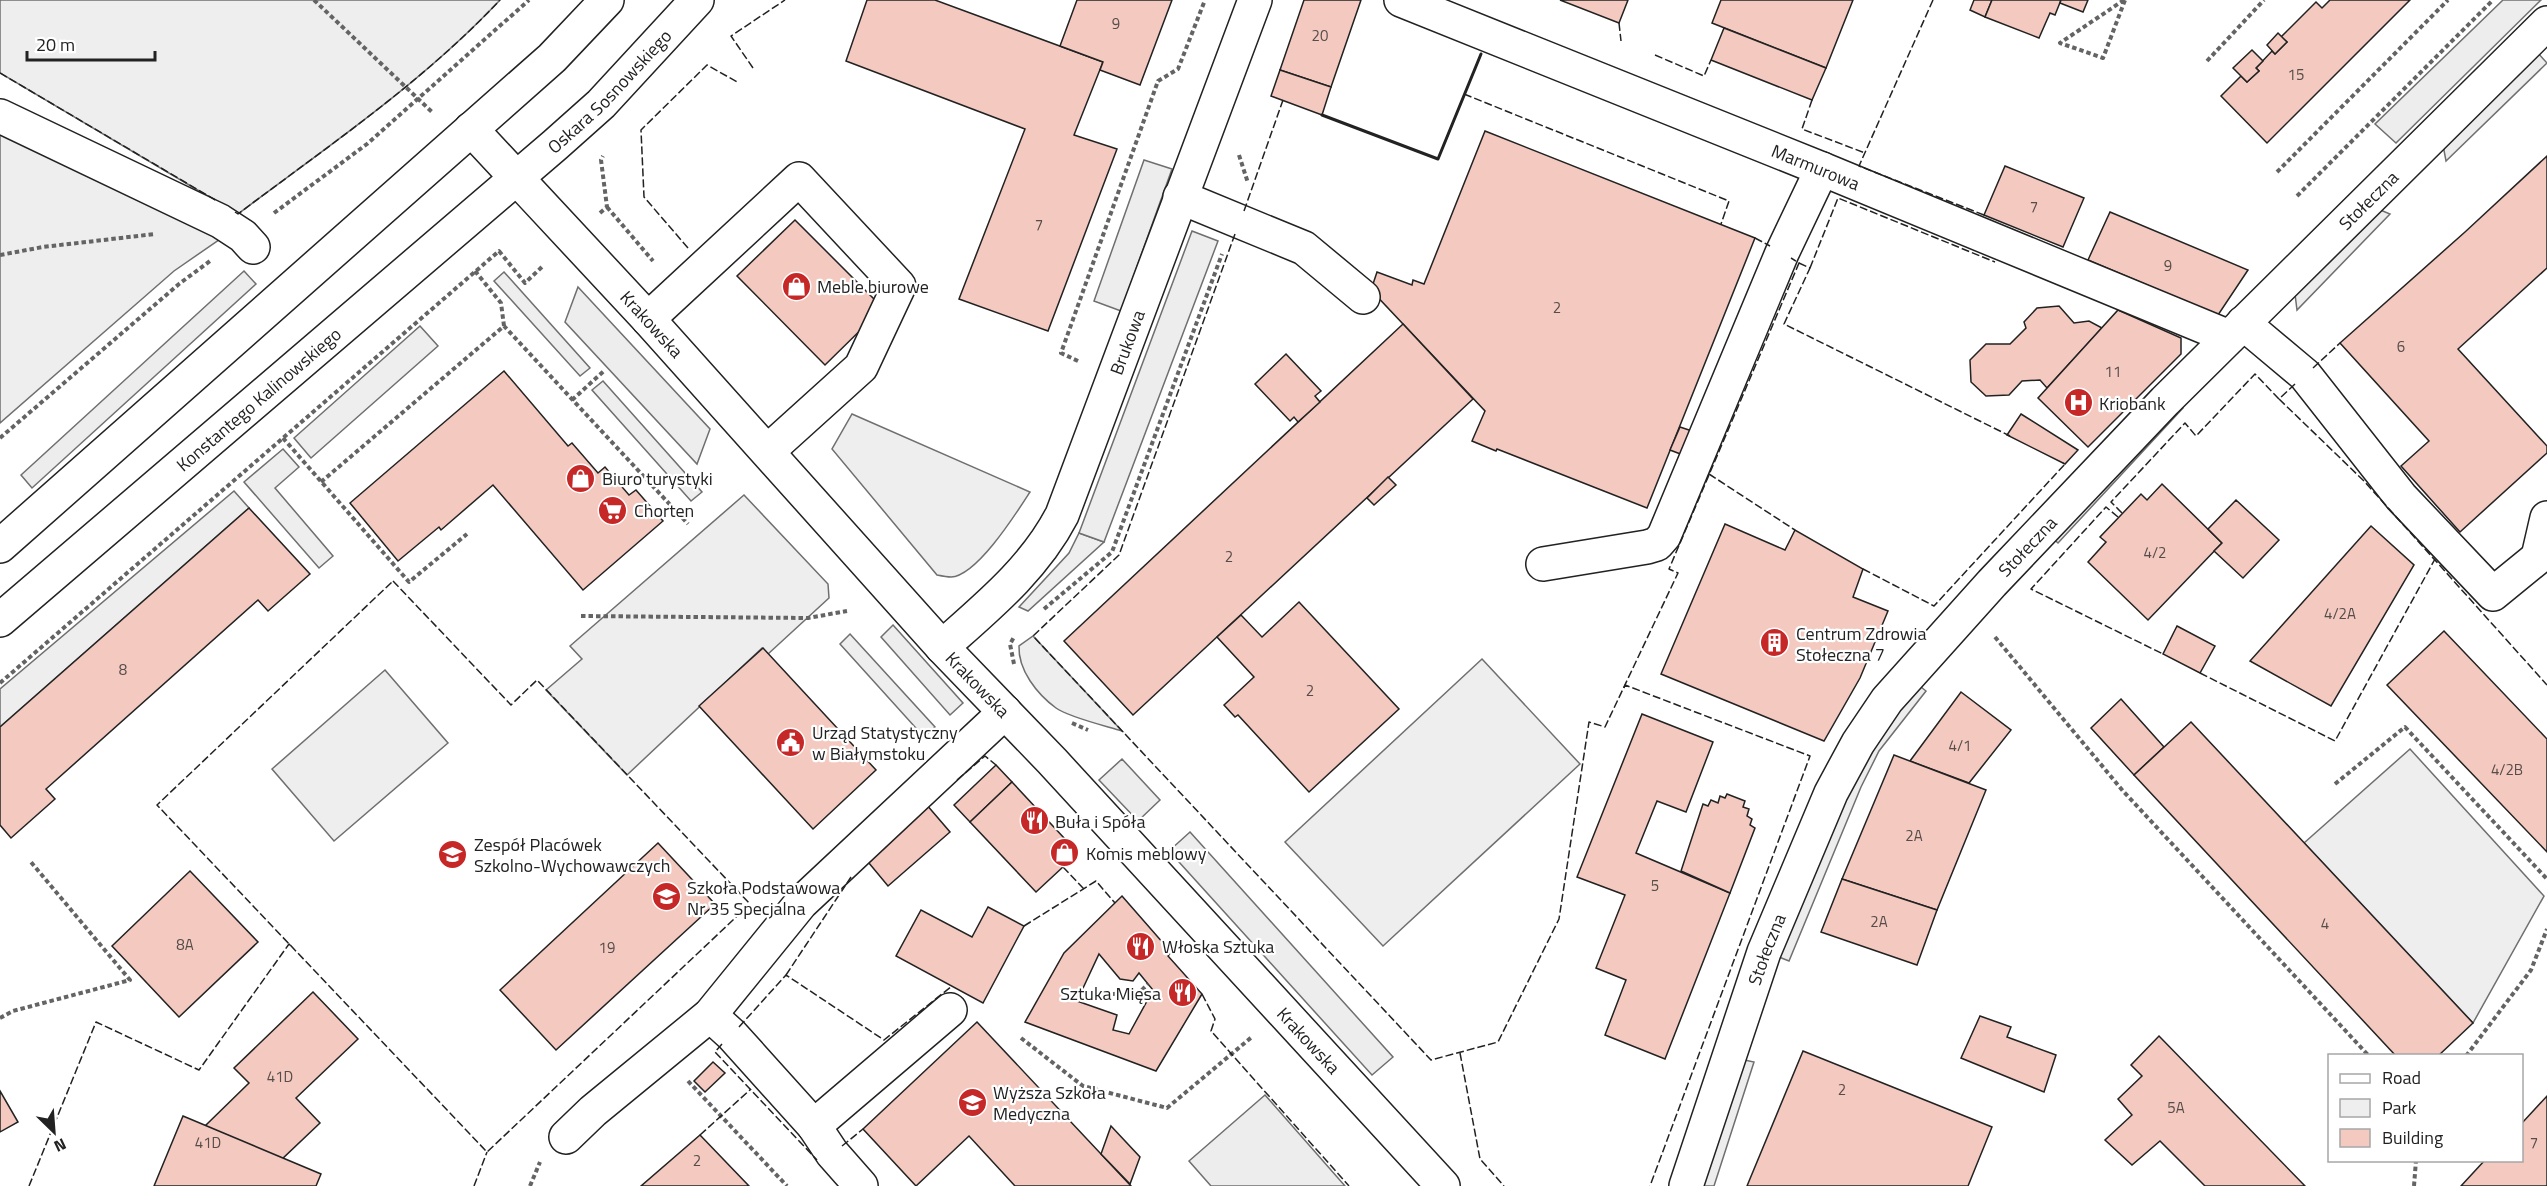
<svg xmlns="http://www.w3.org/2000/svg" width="2547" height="1186" viewBox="0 0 2547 1186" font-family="'Titillium Web',sans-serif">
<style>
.green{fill:#eee;stroke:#6f6f6f;stroke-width:1.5}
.parking{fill:#ededed;stroke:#6f6f6f;stroke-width:1.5}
.building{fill:#f3c9c0;stroke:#222;stroke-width:1.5;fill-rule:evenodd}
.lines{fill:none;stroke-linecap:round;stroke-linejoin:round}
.minor-casing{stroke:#222;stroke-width:36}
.path{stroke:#646464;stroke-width:4;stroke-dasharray:4.5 3;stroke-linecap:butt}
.minor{stroke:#fff;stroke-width:33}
.fence{stroke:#222;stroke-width:1.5;stroke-dasharray:8 3;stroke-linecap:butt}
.wall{stroke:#222;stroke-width:3}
.labels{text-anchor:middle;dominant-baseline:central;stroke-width:4.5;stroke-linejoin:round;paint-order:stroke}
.number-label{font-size:15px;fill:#564c4a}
.street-label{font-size:18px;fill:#222;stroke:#fff}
.poi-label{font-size:18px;fill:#222;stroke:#fff;text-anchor:start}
</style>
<rect width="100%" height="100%" fill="#fff"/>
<g class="green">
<path d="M0,0h500c-78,83 -172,146 -262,214l-238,-141z"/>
<polygon points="0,131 223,237 174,271 0,423"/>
<polygon points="504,272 590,368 580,376 494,281"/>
<polygon points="420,326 438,346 311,458 294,438"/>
<polygon points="603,381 702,492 691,501 592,390"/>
<path d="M852,414l178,78c-13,20 -53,84 -79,85 -4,0 -9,-1 -14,-2l-105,-126z"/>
<polygon points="283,449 299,467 275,488 333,556 319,568 244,482"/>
<polygon points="234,491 249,508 0,727 0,689"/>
<polygon points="744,495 828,584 829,598 768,654 762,648 627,775 546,690 582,659 570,646"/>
<polygon points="1079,533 1104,542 1028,611 1019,607 1069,553"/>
<polygon points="850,634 935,727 924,737 840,644"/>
<path d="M1033,636l89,95c-16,-5 -54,-14 -66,-23 -19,-14 -38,-38 -37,-62z"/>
<polygon points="1482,659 1580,764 1383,946 1285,842"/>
<polygon points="385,670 448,743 334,841 272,769"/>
<polygon points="2410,749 2544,896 2473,1023 2304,843"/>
</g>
<g class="parking">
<polygon points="2503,0 2541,0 2396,143 2375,124"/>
<polygon points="2537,52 2547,63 2446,161 2443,145"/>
<polygon points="1144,160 1172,169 1121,311 1094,301"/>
<polygon points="2378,209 2390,214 2297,310 2295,294"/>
<polygon points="1192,231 1218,241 1104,542 1079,533"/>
<polygon points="244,271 256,284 32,488 21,475"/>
<polygon points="578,287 710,429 697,464 565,322"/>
<polygon points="2175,400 2183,408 2058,543 2049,535"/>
<polygon points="893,625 963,703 950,715 881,637"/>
<polygon points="1916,683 1926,691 1879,751 1861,787 1789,961 1774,955 1848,784"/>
<polygon points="1122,759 1160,800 1138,821 1099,780"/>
<polygon points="1190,832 1393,1057 1372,1075 1169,851"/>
<polygon points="1740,1059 1754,1062 1714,1186 1698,1186"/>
<polygon points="1265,1095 1345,1186 1211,1186 1189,1161"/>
</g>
<g class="building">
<polygon points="867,0 935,0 1103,62 1074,135 1117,149 1048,331 959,299 1025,129 846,61"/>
<polygon points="1077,0 1172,0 1140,85 1100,70 1103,62 1060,46"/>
<polygon points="1304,0 1361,0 1331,87 1280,70"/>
<polygon points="1560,0 1628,0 1619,23"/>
<polygon points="1721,0 1853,0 1826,68 1712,23"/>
<polygon points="1974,0 1992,0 1985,17 1970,10"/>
<polygon points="1992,0 2061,0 2055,15 2050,13 2039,38 1985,17"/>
<polygon points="2061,0 2088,0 2083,12 2060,3"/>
<polygon points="2330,0 2410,0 2267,143 2221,96 2241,76 2247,82 2259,71 2256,68 2272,51 2275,54 2287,42 2281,37 2316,2 2322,8"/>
<polygon points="1724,28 1826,68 1812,100 1711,60"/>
<polygon points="2278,33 2287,42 2275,54 2267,45"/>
<polygon points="2252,50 2263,61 2256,68 2259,71 2247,82 2233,68"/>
<polygon points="1280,70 1331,87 1322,115 1271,96"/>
<polygon points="1485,131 1755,238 1647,508 1497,449 1496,451 1472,441 1485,411 1371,290 1377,272 1412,285 1413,280 1424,284"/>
<polygon points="2547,156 2547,268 2458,349 2547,446 2547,453 2460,532 2401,466 2429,441 2340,343 2465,232"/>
<polygon points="2005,166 2084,198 2063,247 1984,215"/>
<polygon points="2110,212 2248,270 2218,315 2088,260"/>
<polygon points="795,220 883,308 825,365 737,276"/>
<polygon points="2059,306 2074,323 2089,321 2102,328 2047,388 2040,380 2022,381 2009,395 1986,396 1971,382 1970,360 1986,344 2010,344 2026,328 2024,322 2037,308"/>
<polygon points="2118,310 2181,338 2181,354 2088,447 2038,398"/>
<polygon points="1403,324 1473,399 1133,715 1064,641"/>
<polygon points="1286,354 1321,391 1315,396 1320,402 1298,422 1294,417 1290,421 1255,384"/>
<polygon points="504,371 568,446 572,443 598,473 605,467 629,495 636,490 663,521 583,590 493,485 441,530 439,527 398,561 350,503"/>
<polygon points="2021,414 2078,450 2065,464 2007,435"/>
<polygon points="1680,427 1692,431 1683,455 1670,450"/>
<polygon points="1388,477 1396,485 1374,505 1367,498"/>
<polygon points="2162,484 2222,543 2148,620 2088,562 2106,542 2100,537 2121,515 2141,494 2147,500"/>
<polygon points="2236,500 2279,540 2243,578 2214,551 2222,543 2208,529"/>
<polygon points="249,508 310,574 268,611 258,600 46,789 55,799 11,838 0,825 0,727"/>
<polygon points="1725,524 1785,550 1795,530 1863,569 1853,597 1888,611 1860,678 1824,741 1661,674"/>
<polygon points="2371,526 2414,565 2331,706 2250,661"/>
<polygon points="1299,602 1399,709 1309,792 1238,715 1235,717 1224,705 1254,677 1217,637 1241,615 1262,637"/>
<polygon points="2177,626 2215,646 2200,673 2163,654"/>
<polygon points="2444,631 2547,739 2547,852 2387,685"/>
<polygon points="763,648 876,770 813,829 699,706"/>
<polygon points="1961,692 2011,730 1969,783 1910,761"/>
<polygon points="2121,699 2164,747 2134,775 2091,728"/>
<polygon points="1642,714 1713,742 1686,812 1657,801 1636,853 1730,893 1665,1059 1605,1035 1626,980 1596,968 1625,895 1577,877"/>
<polygon points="2191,722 2473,1023 2438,1056 2396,1056 2134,775"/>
<polygon points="1894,755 1986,790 1937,910 1842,879"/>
<polygon points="996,765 1012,782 970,822 954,805"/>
<polygon points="1012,782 1078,853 1036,892 970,822"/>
<polygon points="1727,794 1745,801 1743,807 1749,809 1747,816 1752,819 1750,825 1755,828 1730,893 1681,871 1703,804 1708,806 1711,800 1718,803 1720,796 1725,798"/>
<polygon points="926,804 950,832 888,886 864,857"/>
<polygon points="658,843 715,904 556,1050 500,990"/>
<polygon points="190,871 258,942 179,1017 112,946"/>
<polygon points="1842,879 1937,910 1917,965 1821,932"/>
<path d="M1122,896l49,56 -3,4 34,38 -46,77 -131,-49 39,-69zM1099,954l21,25 13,2 6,-8 14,17 -24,44 -16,-4 4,-15 -40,-14z"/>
<polygon points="988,907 1024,926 983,1003 896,956 921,910 972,937"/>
<polygon points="313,992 358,1039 296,1098 320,1123 282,1159 205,1126 249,1083 234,1068"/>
<polygon points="1980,1016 2011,1027 2007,1037 2056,1055 2044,1092 1961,1058"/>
<polygon points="977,1022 1101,1154 1131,1186 1015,1186 969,1136 916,1186 863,1129"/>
<polygon points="2159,1036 2305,1186 2205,1186 2160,1141 2132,1165 2105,1140 2132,1115 2118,1099 2142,1076 2131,1065"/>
<polygon points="1803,1051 1992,1127 1968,1186 1747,1186"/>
<polygon points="713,1062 725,1073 705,1092 694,1081"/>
<polygon points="0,1091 18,1122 0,1132"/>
<polygon points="2547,1096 2547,1186 2461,1186 2485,1160 2522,1160 2522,1123"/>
<polygon points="183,1116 321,1174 316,1186 154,1186"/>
<polygon points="1111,1126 1140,1157 1130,1184 1101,1154"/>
<polygon points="700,1135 749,1186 641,1186"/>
</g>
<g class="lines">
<defs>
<g id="minor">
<path id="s1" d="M1401,0l421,169 407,168"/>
<polyline points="0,116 220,221 243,236 253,247"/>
<path id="s2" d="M471,129l177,190 294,328 110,114 391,425"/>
<polyline points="1180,197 1304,248 1363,297"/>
<polyline points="648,319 799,179 899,286 861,367 768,451"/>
<polyline points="2243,323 2305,375 2401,497 2493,594 2547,550"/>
<polyline points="0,546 552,58 607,0"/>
<polyline points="2538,557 2547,518"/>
<polyline points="1543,564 1647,547 1657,544 1664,536 1782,253 1822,169"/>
<path id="s3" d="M0,620l555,-475 46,-41 96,-104"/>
<path id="s4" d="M942,647c45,-40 92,-78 120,-132l193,-515"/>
<polyline points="710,1015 732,1035 814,1126 950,1010"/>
<polyline points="814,1126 832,1153 861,1186"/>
<polyline points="566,1137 593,1111 710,1015 801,903 1005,712"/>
<path id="s5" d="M1686,1186l78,-234 67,-159 27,-50 29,-43 105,-117 173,-182 382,-378"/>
</g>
</defs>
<use href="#minor" class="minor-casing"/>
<g class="path">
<polyline points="314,0 432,112"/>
<polyline points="2124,0 2060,43 2103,58 2125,0"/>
<polyline points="2207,61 2264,0"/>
<polyline points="1239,155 1248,183"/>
<polyline points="2277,172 2448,0"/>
<polyline points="2297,196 2493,0"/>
<polyline points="607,207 653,261"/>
<polyline points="274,213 367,144 529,0"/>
<polyline points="600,213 607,207 601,160 603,156"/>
<polyline points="0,255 43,247 155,234"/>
<polyline points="475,271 501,303 504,326"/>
<polyline points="1078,361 1061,353 1158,81 1178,69 1205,0"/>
<polyline points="572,400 605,370"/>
<polyline points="0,438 179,284 210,261"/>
<polyline points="283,438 409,582 467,534"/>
<polyline points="321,482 504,326 688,524"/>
<polyline points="1044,609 1112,552 1222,254"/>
<polyline points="581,616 808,618 847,611"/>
<polyline points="1995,637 2123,791 2369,1056"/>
<polyline points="1014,664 1010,644 1014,637"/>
<polyline points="0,683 499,251 525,283 544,265"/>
<polyline points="1072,723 1088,730"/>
<polyline points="2335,784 2405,727 2547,879"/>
<polyline points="1113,994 1139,993 1148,984"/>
<polyline points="0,1018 13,1011 130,980 30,861"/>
<polyline points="1021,1038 1083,1086 1167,1108 1253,1036"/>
<polyline points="2466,1056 2531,970 2547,929"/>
<polyline points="688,1081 787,1186"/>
<polyline points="530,1186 540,1162"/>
<polyline points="2414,1186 2416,1160"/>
</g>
<use href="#minor" class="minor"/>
<g class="fence">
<polyline points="1933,0 1859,166 1984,215"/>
<polyline points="1619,23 1621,41"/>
<polyline points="1655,55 1704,76 1711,60"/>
<polyline points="753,68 731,36 785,0"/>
<polyline points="0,73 217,201"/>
<polyline points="1464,94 1729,201 1721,224"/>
<polyline points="1812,100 1802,129 1865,153"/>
<polyline points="1244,211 1283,100"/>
<path d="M235,212l3,2c90,-68 184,-131 262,-214"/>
<polyline points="1235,234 1119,555 1033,636 1431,1060 1498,1042 1559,919 1589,722 1605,727 1678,573 1669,569 1799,263 1791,258"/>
<polyline points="1755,238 1770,246"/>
<polyline points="688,248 644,197 641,130 707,65 739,83"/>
<polyline points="1799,263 1810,268 1784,324 2010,436"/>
<polyline points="1810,268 1838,198 1995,262"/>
<polyline points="2313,368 2340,343"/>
<polyline points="2295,384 2279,399 2364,481 2547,685"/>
<polyline points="1709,474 1795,530"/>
<polyline points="2122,513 2111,502 2185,423 2196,436 2255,374 2279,399"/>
<polyline points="2118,517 2106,507 2031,589 2163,654"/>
<polyline points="1863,569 1934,606 2065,464 2063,463"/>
<polygon points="393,581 511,705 537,680 750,904 487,1152 157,805"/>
<polyline points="2200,673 2335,741 2435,559"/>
<polyline points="1624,688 1625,685 1810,756 1650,1186"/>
<polyline points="957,780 985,756 996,765"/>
<polyline points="1063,867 1084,889"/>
<polyline points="1024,926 1096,881 1115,903"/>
<polyline points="786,975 851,877"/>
<polyline points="1202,994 1215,1019 1211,1031 1349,1186"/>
<polyline points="739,1027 786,975 884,1040 952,986"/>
<polyline points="722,1044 715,1052 817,1160"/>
<polyline points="1460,1053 1480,1159 1504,1186"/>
<polyline points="700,1135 751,1089"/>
<polyline points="842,1146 863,1129"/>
<polyline points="29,1186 96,1022 199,1070 289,944 291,946"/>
<polyline points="474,1186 487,1152"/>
</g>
<polyline class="wall" points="1322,115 1438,159 1481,54"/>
</g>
<defs>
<symbol id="shop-disc" viewBox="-11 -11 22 22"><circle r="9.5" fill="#c62828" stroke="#fff"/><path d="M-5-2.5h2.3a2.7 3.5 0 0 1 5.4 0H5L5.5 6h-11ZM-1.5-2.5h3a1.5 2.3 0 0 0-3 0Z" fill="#fff"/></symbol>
<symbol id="hospital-disc" viewBox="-11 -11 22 22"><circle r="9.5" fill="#c62828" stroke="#fff"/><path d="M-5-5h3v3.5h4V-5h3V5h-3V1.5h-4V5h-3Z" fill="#fff"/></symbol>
<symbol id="supermarket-disc" viewBox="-11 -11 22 22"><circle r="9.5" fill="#c62828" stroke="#fff"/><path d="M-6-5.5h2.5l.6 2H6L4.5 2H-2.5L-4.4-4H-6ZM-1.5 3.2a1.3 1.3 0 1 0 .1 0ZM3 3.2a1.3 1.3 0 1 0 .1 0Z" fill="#fff"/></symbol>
<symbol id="building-disc" viewBox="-11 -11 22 22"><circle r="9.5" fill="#c62828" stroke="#fff"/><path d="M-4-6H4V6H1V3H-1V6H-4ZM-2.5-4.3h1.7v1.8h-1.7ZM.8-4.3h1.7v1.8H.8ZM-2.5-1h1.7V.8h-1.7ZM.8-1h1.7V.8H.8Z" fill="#fff"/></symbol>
<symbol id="civic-disc" viewBox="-11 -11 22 22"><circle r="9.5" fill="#c62828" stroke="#fff"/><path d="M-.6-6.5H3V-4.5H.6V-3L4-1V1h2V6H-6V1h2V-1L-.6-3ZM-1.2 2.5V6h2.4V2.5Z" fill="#fff"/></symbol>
<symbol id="restaurant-disc" viewBox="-11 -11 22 22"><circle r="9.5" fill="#c62828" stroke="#fff"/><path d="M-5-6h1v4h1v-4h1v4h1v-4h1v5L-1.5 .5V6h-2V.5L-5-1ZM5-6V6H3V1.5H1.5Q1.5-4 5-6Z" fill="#fff"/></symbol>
<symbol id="school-disc" viewBox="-11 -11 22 22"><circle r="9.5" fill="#c62828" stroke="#fff"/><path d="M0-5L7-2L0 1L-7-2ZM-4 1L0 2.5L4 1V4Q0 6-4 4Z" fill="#fff"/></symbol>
<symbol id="university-disc" viewBox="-11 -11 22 22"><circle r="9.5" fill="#c62828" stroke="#fff"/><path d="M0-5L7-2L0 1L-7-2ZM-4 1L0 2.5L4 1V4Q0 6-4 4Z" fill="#fff"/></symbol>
</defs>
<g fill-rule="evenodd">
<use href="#shop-disc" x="780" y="270" width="33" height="33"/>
<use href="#hospital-disc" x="2062" y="386" width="33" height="33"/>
<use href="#shop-disc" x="564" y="462" width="33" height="33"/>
<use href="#supermarket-disc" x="596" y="494" width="33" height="33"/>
<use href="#building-disc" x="1758" y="626" width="33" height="33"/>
<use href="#civic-disc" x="774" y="726" width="33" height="33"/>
<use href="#restaurant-disc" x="1018" y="804" width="33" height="33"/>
<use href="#shop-disc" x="1048" y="836" width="33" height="33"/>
<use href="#school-disc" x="436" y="838" width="33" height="33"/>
<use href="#school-disc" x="650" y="880" width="33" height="33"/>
<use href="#restaurant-disc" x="1124" y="930" width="33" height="33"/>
<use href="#restaurant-disc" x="1166" y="976" width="33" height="33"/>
<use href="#university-disc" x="956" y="1086" width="33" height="33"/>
</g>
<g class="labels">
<g class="number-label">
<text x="1116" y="23">9</text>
<text x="1320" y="35">20</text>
<text x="2296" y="74">15</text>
<text x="2034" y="206">7</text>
<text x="1039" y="224">7</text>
<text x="2168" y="265">9</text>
<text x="1557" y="307">2</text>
<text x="2401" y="346">6</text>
<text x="2113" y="371">11</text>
<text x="2155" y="552">4/2</text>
<text x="1229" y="556">2</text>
<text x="2340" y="613">4/2A</text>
<text x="123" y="669">8</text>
<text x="1310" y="690">2</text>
<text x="1960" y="745">4/1</text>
<text x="2507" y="769">4/2B</text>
<text x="1914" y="835">2A</text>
<text x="1655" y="885">5</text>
<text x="1879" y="921">2A</text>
<text x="2325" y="923">4</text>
<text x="185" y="944">8A</text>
<text x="607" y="947">19</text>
<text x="280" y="1076">41D</text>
<text x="1842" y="1089">2</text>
<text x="2176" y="1107">5A</text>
<text x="208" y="1142">41D</text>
<text x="2534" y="1142">7</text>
<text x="697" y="1160">2</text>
</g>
<g class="street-label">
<text stroke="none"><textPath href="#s3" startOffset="807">Oskara Sosnowskiego</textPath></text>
<text stroke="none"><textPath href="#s1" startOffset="447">Marmurowa</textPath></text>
<text stroke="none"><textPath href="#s5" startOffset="1222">Stołeczna</textPath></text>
<text stroke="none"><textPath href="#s2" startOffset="266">Krakowska</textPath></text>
<text stroke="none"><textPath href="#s4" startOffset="364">Brukowa</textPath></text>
<text stroke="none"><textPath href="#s3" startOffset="340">Konstantego Kalinowskiego</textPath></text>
<text stroke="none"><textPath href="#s5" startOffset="736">Stołeczna</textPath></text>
<text stroke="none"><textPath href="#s2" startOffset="752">Krakowska</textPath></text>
<text stroke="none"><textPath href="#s5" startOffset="250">Stołeczna</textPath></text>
<text stroke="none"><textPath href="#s2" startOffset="1238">Krakowska</textPath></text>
</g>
<g class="poi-label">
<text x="817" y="286">Meble biurowe</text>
<text x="2099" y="403">Kriobank</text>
<text x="602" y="478">Biuro turystyki</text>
<text x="634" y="510">Chorten</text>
<text x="1796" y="633">Centrum Zdrowia<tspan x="1796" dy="21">Stołeczna 7</tspan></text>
<text x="812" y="732">Urząd Statystyczny<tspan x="812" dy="21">w Białymstoku</tspan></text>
<text x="1055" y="821">Buła i Spóła</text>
<text x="474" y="844">Zespół Placówek<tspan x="474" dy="21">Szkolno-Wychowawczych</tspan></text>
<text x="1086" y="853">Komis meblowy</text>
<text x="687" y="887">Szkoła Podstawowa<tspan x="687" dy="21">Nr 35 Specjalna</tspan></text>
<text x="1162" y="946">Włoska Sztuka</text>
<text x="1161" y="993" text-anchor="end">Sztuka Mięsa</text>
<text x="993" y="1092">Wyższa Szkoła<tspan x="993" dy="21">Medyczna</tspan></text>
</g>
</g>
<rect x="2328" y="1054" width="195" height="108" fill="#ffffff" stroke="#a7a7a7" stroke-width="1.5"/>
<rect x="2340" y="1074" width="30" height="9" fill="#ffffff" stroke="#a7a7a7" stroke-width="1.5"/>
<text x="2382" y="1084" font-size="18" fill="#222222">Road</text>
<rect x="2340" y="1099" width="30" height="18" fill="#eeeeee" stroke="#a7a7a7" stroke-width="1.5"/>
<text x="2382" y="1114" font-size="18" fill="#222222">Park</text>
<rect x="2340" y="1129" width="30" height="18" fill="#f3c9c0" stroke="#a7a7a7" stroke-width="1.5"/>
<text x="2382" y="1144" font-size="18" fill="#222222">Building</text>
<g transform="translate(54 1132) rotate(155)" stroke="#ffffff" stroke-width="4.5" paint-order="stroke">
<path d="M0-4.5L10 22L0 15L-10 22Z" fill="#222222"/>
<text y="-9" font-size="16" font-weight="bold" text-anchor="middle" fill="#222222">N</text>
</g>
<path d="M27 51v9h128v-9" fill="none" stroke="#222222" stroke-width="3"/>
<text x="36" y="51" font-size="18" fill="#222222" stroke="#ffffff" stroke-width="4.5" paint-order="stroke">20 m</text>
</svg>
